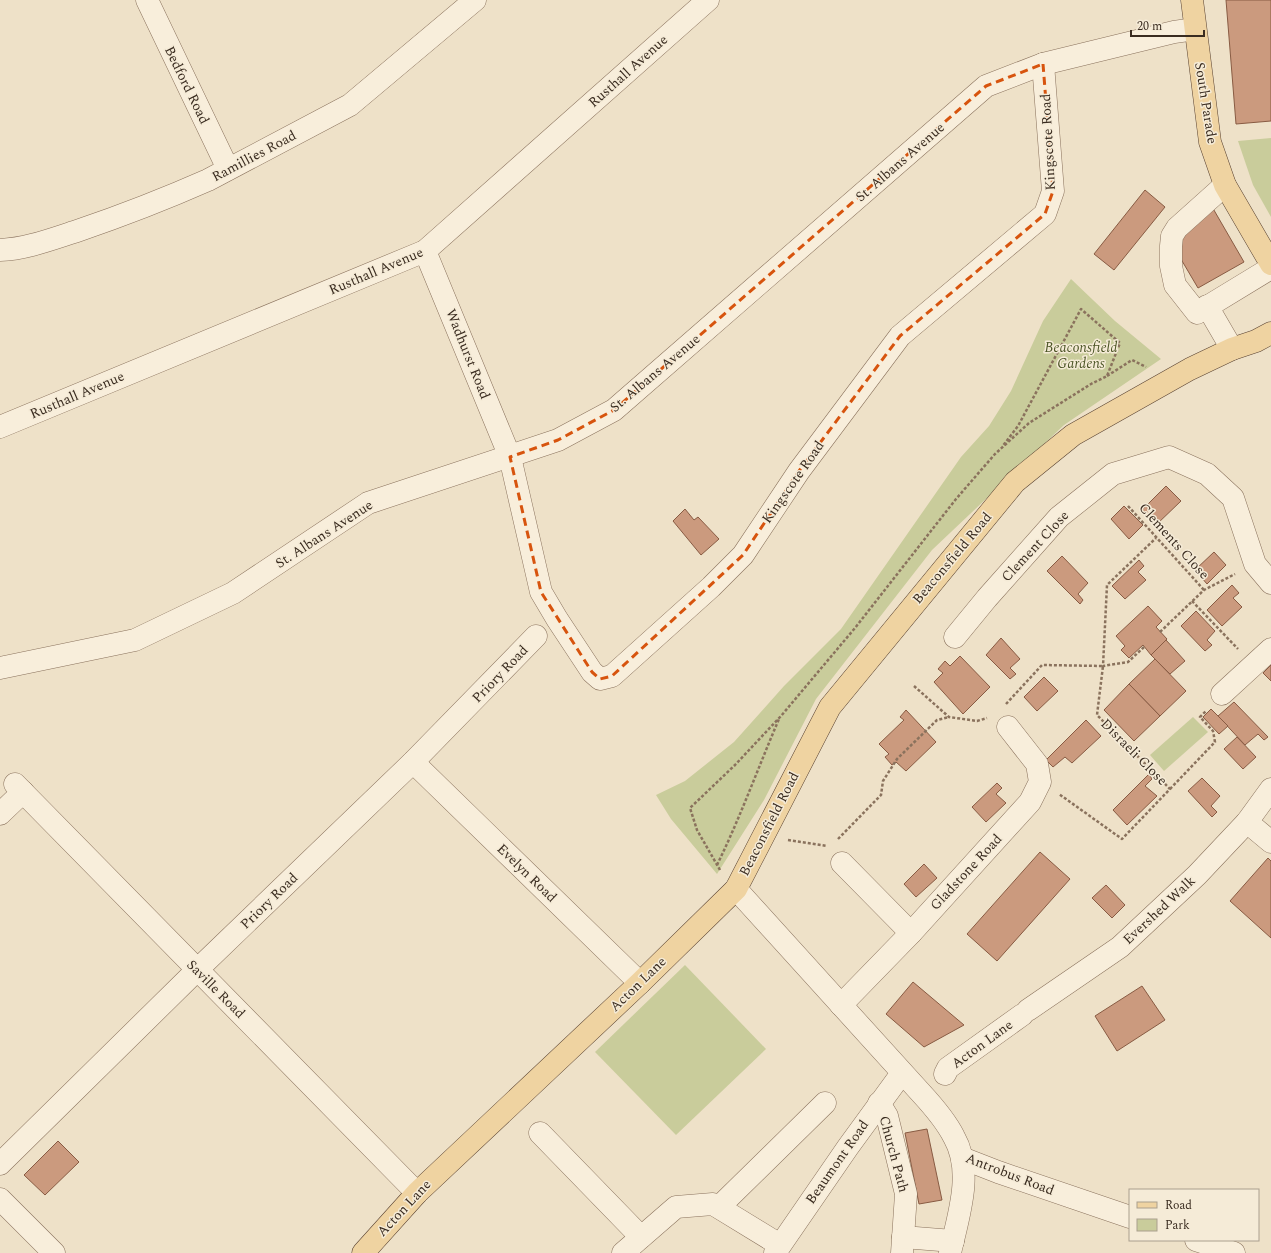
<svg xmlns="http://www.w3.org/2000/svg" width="1271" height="1253" viewBox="0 0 1271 1253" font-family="Spectral,serif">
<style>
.green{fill:#c9cc9b}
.building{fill:#cb9a7e;stroke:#885b43}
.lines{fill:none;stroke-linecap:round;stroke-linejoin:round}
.minor-casing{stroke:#8a725d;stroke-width:23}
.major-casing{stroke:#584131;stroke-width:23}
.path{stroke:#8a725d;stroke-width:2.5;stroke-dasharray:3 2;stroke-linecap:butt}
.minor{stroke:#f8eedb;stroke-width:22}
.major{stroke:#efd3a1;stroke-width:22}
.marked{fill:none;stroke:#d7540e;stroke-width:3;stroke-dasharray:8 5;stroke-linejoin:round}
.labels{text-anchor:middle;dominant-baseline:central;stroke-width:3;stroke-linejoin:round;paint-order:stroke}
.street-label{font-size:14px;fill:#3a2c20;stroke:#f5ebd7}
.park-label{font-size:14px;font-style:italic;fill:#4d5627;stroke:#f5ebd7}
</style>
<rect width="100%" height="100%" fill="#eee1c8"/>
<g class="green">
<polygon points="1271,138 1271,217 1253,185 1238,141"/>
<polygon points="1071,279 1115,321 1161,359 1064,425 932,550 816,699 764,800 717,874 671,819 656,795 685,781 734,742 784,686 841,629 961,457 989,426 1011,391 1043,321"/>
<polygon points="1193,717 1208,732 1164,771 1150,755"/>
<polygon points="685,965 766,1049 676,1135 595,1052"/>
</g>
<g class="building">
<polygon points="1226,0 1271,0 1271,121 1236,124"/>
<polygon points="1145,190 1165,207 1114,270 1094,254"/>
<polygon points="1211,205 1244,262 1198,288 1165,232"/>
<polygon points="1166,486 1181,501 1156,525 1141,511"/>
<polygon points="1124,506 1143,525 1129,539 1111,519"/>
<polygon points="685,509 694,520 698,517 719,539 701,555 673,521"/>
<polygon points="1214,552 1226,565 1207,584 1195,570"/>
<polygon points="1062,556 1088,583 1078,594 1083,600 1080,604 1047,571"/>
<polygon points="1139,560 1144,566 1138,572 1146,580 1125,599 1112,586"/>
<polygon points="1232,585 1239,593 1233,598 1242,607 1222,626 1207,610"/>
<polygon points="1148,606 1162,621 1156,627 1167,639 1151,655 1143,645 1129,658 1121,650 1125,646 1116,636"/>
<polygon points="1196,611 1215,631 1207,640 1212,645 1205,651 1181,626"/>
<polygon points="1001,638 1020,659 1010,668 1016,674 1010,679 986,655"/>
<polygon points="1166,640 1185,661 1170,674 1151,655"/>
<polygon points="960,656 990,687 963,714 934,682 943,673 938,669 945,661 950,666"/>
<polygon points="1155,659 1186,691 1160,716 1129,684"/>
<polygon points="1271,665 1271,681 1263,673"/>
<polygon points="1044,677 1058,691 1037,711 1024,697"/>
<polygon points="1129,684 1160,716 1134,741 1104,710"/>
<polygon points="1234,702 1268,737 1264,740 1258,734 1245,745 1218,716"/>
<polygon points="1211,709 1228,726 1219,734 1203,717"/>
<polygon points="906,710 936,742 906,771 896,762 892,765 885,757 889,754 879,744 904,720 900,717"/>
<polygon points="1086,720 1101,736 1072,763 1065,757 1053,767 1046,760"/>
<polygon points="1237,737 1256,757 1243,769 1224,749"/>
<polygon points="1149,774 1152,779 1145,786 1157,796 1127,825 1113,810"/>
<polygon points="1202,778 1220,796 1211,806 1217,812 1212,817 1188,791"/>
<polygon points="997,783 1002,788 996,794 1006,803 986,822 972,807"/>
<polygon points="1040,852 1070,879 997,961 967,934"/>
<polygon points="1268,858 1271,861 1271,938 1230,901"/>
<polygon points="924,864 937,878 916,897 904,884"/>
<polygon points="1106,885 1125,905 1112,918 1092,898"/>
<polygon points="913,982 964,1025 924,1047 886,1014"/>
<polygon points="1142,986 1165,1020 1117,1051 1095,1016"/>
<polygon points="927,1129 942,1200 919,1204 905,1133"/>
<polygon points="58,1141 79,1162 45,1195 24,1175"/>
</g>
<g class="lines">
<defs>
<g id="minor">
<polyline points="147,0 228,169"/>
<polyline points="1225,185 1177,228 1172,236 1171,246 1171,266 1175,285 1197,313 1271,268"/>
<path d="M0,250c26,-1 52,-11 77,-19 44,-15 88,-32 131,-51l142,-75 125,-105"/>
<polyline points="425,251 510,457 541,592 557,619 592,672 600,679 612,676 711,587 743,555 799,471 900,336 1045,214 1053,191 1043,64"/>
<polyline points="1207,306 1232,349"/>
<polyline points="0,427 425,251 708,0"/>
<polyline points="955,637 987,598 1059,517 1113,474 1169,457 1207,474 1233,498 1255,564 1271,583"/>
<polyline points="0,668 135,640 233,593 368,503 558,440 614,410 986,86 1043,64 1174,32 1195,29"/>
<polyline points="1222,694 1271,649"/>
<polyline points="413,762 640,983"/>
<polyline points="15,784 417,1193"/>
<polyline points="0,814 23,792"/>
<polyline points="1247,822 1271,842"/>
<polyline points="842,863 911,933"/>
<path d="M736,889l185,204c12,13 25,28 33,44 20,35 4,80 -4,116"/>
<polyline points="841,1005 911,933 1030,802 1040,782 1037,764 1008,727"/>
<polyline points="1028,1010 1120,947 1197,875 1247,822 1271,789"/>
<polyline points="945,1074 948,1068 1022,1015"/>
<polyline points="879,1103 887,1116 906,1194 902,1253"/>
<polyline points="540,1133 641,1237"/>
<polyline points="962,1158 998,1172 1130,1217"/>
<polyline points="0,1164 198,969 413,762 536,636"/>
<polyline points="0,1199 54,1253"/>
<polyline points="719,1207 825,1103"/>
<polyline points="903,1237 953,1241"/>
<polyline points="1196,1240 1234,1253"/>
<polyline points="623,1253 676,1207 713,1204 780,1245"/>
<polyline points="775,1253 848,1147 902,1073"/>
</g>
<g id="major">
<polyline points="1192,0 1210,142 1225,185 1271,264"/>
<polyline points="363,1253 417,1193 640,983 736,889 830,707 1015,482 1073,435 1190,369 1232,349 1256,341 1271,333"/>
</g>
</defs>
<use href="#minor" class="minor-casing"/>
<use href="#major" class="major-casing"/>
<g class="path">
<polyline points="1107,376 1132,360 1146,367"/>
<polyline points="1128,506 1204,590"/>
<polyline points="1192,601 1238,649"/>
<polyline points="1160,632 1204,590 1235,574"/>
<polyline points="1144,647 1128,662 1103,666 1107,585 1156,538"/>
<polyline points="914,686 949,717 977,721 987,718"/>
<polyline points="1006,704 1042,665 1103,666 1097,715 1170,789 1122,839 1059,794"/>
<polyline points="1170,789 1215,742 1213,731 1200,717 1206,711"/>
<polyline points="838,839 881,795 883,781 897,759 937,720 949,717"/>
<polyline points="788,840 827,846"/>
<path d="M717,865c23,-47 41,-97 62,-146"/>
<polyline points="720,870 697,830 690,808 735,765 781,716 855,628 956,499 995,454 1029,423 1091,384 1107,376 1120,343 1081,309 1018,426 1002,447"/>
</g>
<use href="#minor" class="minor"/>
<use href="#major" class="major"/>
</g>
<path class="marked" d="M1043,64l10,127 -8,23 -145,122 -101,135 -56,84 -131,121 -12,3 -8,-7 -51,-80 -31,-135 48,-17 56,-30 372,-324z"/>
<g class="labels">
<g class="street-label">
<text transform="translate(628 71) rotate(-42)">Rusthall Avenue</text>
<text transform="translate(187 85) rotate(64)">Bedford Road</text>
<text transform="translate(1206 103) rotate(81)">South Parade</text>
<text transform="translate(1048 142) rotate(-93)">Kingscote Road</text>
<text transform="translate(254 156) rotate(-28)">Ramillies Road</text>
<text transform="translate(900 162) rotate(-41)">St. Albans Avenue</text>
<text transform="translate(376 271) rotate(-23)">Rusthall Avenue</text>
<text transform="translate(468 354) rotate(68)">Wadhurst Road</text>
<text transform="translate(655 373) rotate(-40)">St. Albans Avenue</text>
<text transform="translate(77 395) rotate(-23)">Rusthall Avenue</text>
<text transform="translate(793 482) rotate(-55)">Kingscote Road</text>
<text transform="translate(324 534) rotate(-33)">St. Albans Avenue</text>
<text transform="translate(1174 541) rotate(48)">Clements Close</text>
<text transform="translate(1035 546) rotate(-47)">Clement Close</text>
<text transform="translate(952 558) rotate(-50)">Beaconsfield Road</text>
<text transform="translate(500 674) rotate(-46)">Priory Road</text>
<text transform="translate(1134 752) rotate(45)">Disraeli Close</text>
<text transform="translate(769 824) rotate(-63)">Beaconsfield Road</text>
<text transform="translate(966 872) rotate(-47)">Gladstone Road</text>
<text transform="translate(527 873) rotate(44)">Evelyn Road</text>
<text transform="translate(269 901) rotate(-44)">Priory Road</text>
<text transform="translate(1159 910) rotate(-43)">Evershed Walk</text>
<text transform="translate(638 984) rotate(-44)">Acton Lane</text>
<text transform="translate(216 989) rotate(45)">Saville Road</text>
<text transform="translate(982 1044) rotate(-36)">Acton Lane</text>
<text transform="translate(894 1154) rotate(75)">Church Path</text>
<text transform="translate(837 1162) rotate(-55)">Beaumont Road</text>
<text transform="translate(1010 1174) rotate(21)">Antrobus Road</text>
<text transform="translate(404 1208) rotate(-47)">Acton Lane</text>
</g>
<g class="park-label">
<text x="1081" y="347">Beaconsfield<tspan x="1081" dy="16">Gardens</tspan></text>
</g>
</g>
<rect x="1129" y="1189" width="130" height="52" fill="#f5ebd7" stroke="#aa9f8e"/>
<rect x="1137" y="1202" width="20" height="6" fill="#efd3a1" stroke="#aa9f8e"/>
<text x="1165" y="1209" font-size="12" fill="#3a2c20">Road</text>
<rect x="1137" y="1219" width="20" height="12" fill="#c9cc9b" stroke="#aa9f8e"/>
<text x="1165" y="1229" font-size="12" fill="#3a2c20">Park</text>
<path d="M1131 30v6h73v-6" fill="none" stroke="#3a2c20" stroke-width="2"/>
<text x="1137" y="30" font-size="12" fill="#3a2c20" stroke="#f5ebd7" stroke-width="3" paint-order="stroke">20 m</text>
</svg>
